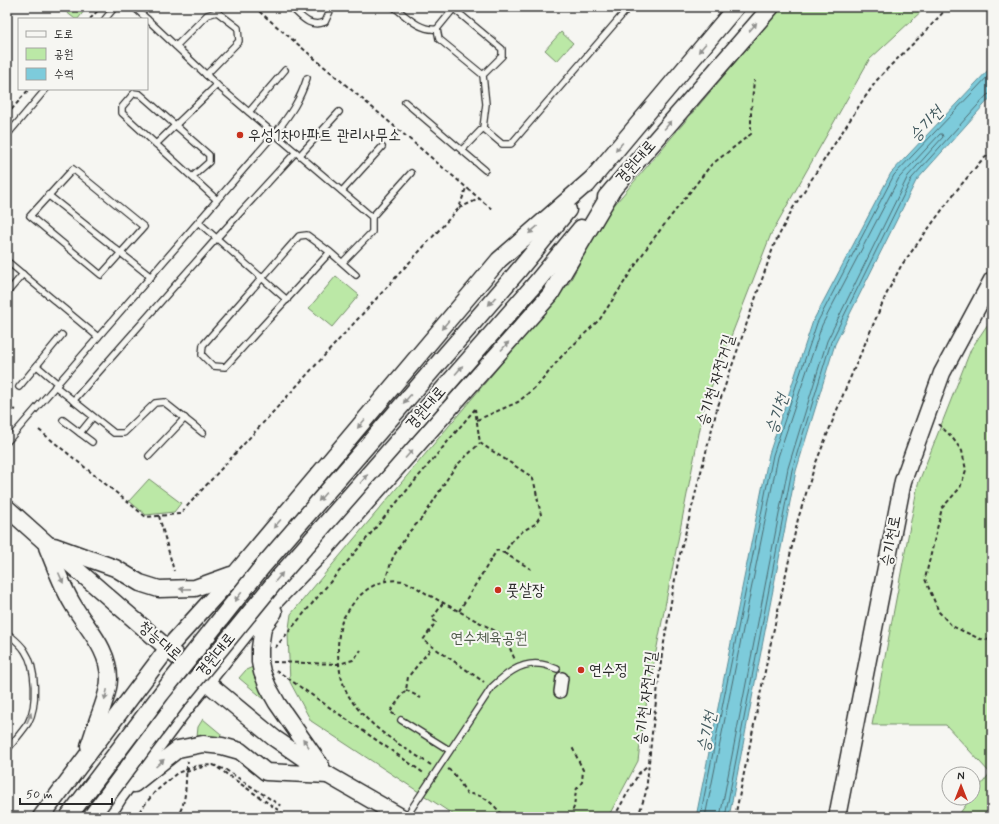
<svg xmlns="http://www.w3.org/2000/svg" width="999" height="824" viewBox="0 0 999 824" font-family="Mynerve,'Poor Story',sans-serif">
<style>
.green{fill:#bbe8a6;stroke:#738a68}
.water{fill:#7dcbdb;stroke:#5c8b95}
.lines{fill:none;stroke-linecap:round;stroke-linejoin:round}
.shore{stroke:#4c6b71;stroke-width:1}
.lane-casing{stroke:#2b2b2b;stroke-width:8}
.street-casing{stroke:#2b2b2b;stroke-width:14}
.secondary-casing{stroke:#2b2b2b;stroke-width:19}
.path{stroke:#2b2b2b;stroke-width:2;stroke-dasharray:4 3;stroke-linecap:butt}
.lane{stroke:#f6f6f2;stroke-width:5.5}
.street{stroke:#f6f6f2;stroke-width:11}
.secondary{stroke:#f6f6f2;stroke-width:16}
.secondary-bridge-casing{stroke:#2b2b2b;stroke-width:19;stroke-linecap:butt}
.secondary-bridge{stroke:#f6f6f2;stroke-width:16}
.oneway{fill:#90908e}
.poi-dot{fill:#c8321e;stroke:#f6f6f2;stroke-width:1.5}
.labels{text-anchor:middle;dominant-baseline:central;stroke-width:4;stroke-linejoin:round;paint-order:stroke}
.poi-label{font-size:16px;fill:#2b2b2b;stroke:#f6f6f2;text-anchor:start}
.street-label{font-size:16px;fill:#2b2b2b;stroke:#f6f6f2}
.park-label{font-size:16px;fill:#4f5a4a;stroke:#f6f6f2}
.water-label{font-size:17px;font-style:italic;fill:#445b60;stroke:#f6f6f2}
</style>
<rect width="100%" height="100%" fill="#f6f6f2"/>
<filter id="ink" filterUnits="userSpaceOnUse"><feTurbulence type="fractalNoise" baseFrequency=".025" numOctaves="2"/><feDisplacementMap in="SourceGraphic" scale="8" xChannelSelector="R" yChannelSelector="G"/><feConvolveMatrix kernelMatrix="1 2 1 2 8 2 1 2 1" color-interpolation-filters="sRGB"/></filter>
<g filter="url(#ink)">
<g class="green">
<polygon points="60,7 87,7 78,19 75,19"/>
<polygon points="782,7 926,7 869,60 771,234 705,403 654,662 642,728 638,761 608,817 457,817 311,721 290,682 288,635 291,614 569,283 605,216"/>
<polygon points="561,32 573,43 557,61 545,50"/>
<polygon points="336,276 359,295 332,327 309,308"/>
<polygon points="992,318 992,817 957,817 971,798 973,798 973,796 990,773 946,725 872,725 918,484 971,349"/>
<polygon points="149,479 181,503 174,512 146,515 129,501"/>
<polygon points="255,666 260,688 265,700 239,678 246,670"/>
<polygon points="203,719 221,734 220,740 197,737 198,727"/>
</g>
<polygon class="water" points="992,66 992,96 916,181 835,344 796,471 729,817 696,817 769,454 813,321 891,173"/>
<g class="lines">
<g class="shore">
<polyline points="700,817 773,455 817,323 894,175 992,72"/>
<polyline points="705,817 778,457 822,325 899,178 940,134 942,134 943,137 908,176 827,341 788,468 720,817"/>
<polyline points="725,817 792,470 831,342 912,178 987,95 992,93"/>
</g>
<defs>
<g id="lane">
<polyline points="134,7 147,19"/>
<path d="M291,7c11,10 18,21 34,15l7,-15"/>
<path d="M394,7c13,10 26,24 43,22l18,-22"/>
<polyline points="454,9 502,49 502,56 483,75 486,104 483,128 462,150"/>
<polyline points="105,19 115,7"/>
<polyline points="147,19 217,85 372,217 372,232 343,262"/>
<polyline points="437,29 439,39 483,75"/>
<polyline points="176,46 207,15 217,12 238,28 239,41 206,75"/>
<polyline points="405,102 485,170"/>
<polyline points="249,112 285,70"/>
<polyline points="483,128 502,144 511,144 629,7"/>
<polyline points="7,135 46,89"/>
<polyline points="156,144 217,85"/>
<polyline points="300,155 339,112"/>
<polygon points="73,169 144,227 101,275 30,216"/>
<polyline points="192,177 209,162 209,155 140,94 134,93 122,107 122,113 217,200"/>
<polyline points="342,191 382,147"/>
<polyline points="48,195 151,277"/>
<polyline points="372,217 411,173"/>
<polyline points="198,222 287,300"/>
<polyline points="330,252 225,367 213,366 202,355 203,345 299,236 307,235 330,252 356,275"/>
<polyline points="7,261 98,337"/>
<polyline points="7,293 23,274"/>
<polyline points="37,366 58,384"/>
<polyline points="55,386 114,433 124,433 155,403 164,402 203,433"/>
<polyline points="19,387 62,335"/>
<polyline points="73,401 216,239 296,152"/>
<polyline points="63,420 80,433 93,417"/>
<polyline points="80,433 92,442"/>
<path d="M7,442l270,-311c14,-18 23,-31 30,-53"/>
<polyline points="149,456 185,418"/>
<path d="M7,633c6,5 14,11 18,18 11,16 13,54 3,72 -6,9 -14,18 -21,27"/>
<polyline points="401,720 449,750"/>
<path d="M406,817l86,-130c13,-12 28,-25 47,-23 6,0 12,3 18,5"/>
</g>
<polyline id="street" points="560,692 562,678"/>
<g id="secondary">
<polyline points="587,185 736,7"/>
<polyline points="606,197 771,7"/>
<polyline points="518,271 568,210"/>
<polyline points="535,284 581,228"/>
<polyline points="7,508 45,542 205,681 274,738 328,775 401,817"/>
<polyline points="54,546 115,568 140,583 159,589 195,588 231,575"/>
<path d="M47,547c8,19 15,39 25,56 14,25 37,45 37,76 0,12 -5,23 -9,35 -4,10 -7,21 -11,32"/>
<polyline points="274,612 263,627 260,648 260,662 262,672 268,687 277,703 321,766"/>
<polyline points="134,784 178,749 203,744 222,746 240,751 266,772 328,775"/>
<polyline points="41,817 168,648 235,574 499,260 594,177"/>
<polyline points="106,817 119,796 180,714 249,628 323,551 550,295 613,189"/>
<polyline points="837,817 903,481 942,373 992,280"/>
</g>
</defs>
<use href="#lane" class="lane-casing"/>
<use href="#street" class="street-casing"/>
<use href="#secondary" class="secondary-casing"/>
<g class="path">
<polyline points="254,7 494,211"/>
<polyline points="90,19 101,7"/>
<polyline points="7,115 29,89"/>
<polyline points="459,208 479,199"/>
<polyline points="7,406 16,410"/>
<polyline points="477,420 518,402 539,384 561,357 600,319 650,243 711,165 751,134 751,113 754,80"/>
<polyline points="938,424 951,436 962,451 966,470 960,488 942,508 925,579 939,612 952,626 980,639 992,640"/>
<polyline points="39,430 146,517 180,514 459,208 466,188"/>
<polyline points="159,516 174,571"/>
<polyline points="504,553 531,569"/>
<polyline points="385,581 393,557 409,532 424,516 449,476 457,465 480,443"/>
<polyline points="443,603 432,619 436,622 423,640 484,682"/>
<polyline points="459,611 497,550 504,553 512,541 523,531 535,524 541,515 534,482 532,477 480,443 475,409"/>
<polyline points="275,648 475,409"/>
<polyline points="273,662 339,664 353,660 361,650"/>
<polyline points="276,670 425,774"/>
<polyline points="406,690 421,698"/>
<polyline points="395,715 390,712 406,690 408,677 433,646"/>
<path d="M431,765c-29,-19 -62,-37 -81,-67 -13,-20 -15,-55 -8,-77 1,-4 4,-7 6,-10 12,-20 31,-34 55,-30 8,2 17,9 24,13 24,13 48,26 72,39l10,13 6,14"/>
<polyline points="218,768 288,817"/>
<path d="M448,769c9,6 13,16 19,25 17,-1 27,11 37,23"/>
<polyline points="186,772 206,766"/>
<polyline points="135,817 154,793 177,773 196,766 213,765 226,770 281,806"/>
<path d="M176,817c13,-14 8,-38 12,-56"/>
<polyline points="570,817 574,807 576,790 582,782 583,770 572,747"/>
<polyline points="614,817 639,773 648,765"/>
<polyline points="638,817 646,792 652,733 662,654 678,562 717,409 774,245 793,208 861,103 877,80 889,67 924,33 948,7"/>
<polyline points="735,817 771,642 798,519 815,465 845,390 886,295 901,266 956,191 981,161 992,152"/>
</g>
<use href="#lane" class="lane"/>
<use href="#street" class="street"/>
<use href="#secondary" class="secondary"/>
<defs>
<g id="secondary-bridge">
<polyline points="68,817 161,694 262,567 518,271"/>
<polyline points="91,817 176,703 279,577 535,284"/>
</g>
</defs>
<use href="#secondary-bridge" class="secondary-bridge-casing"/>
<use href="#secondary-bridge" class="secondary-bridge"/>
</g>
<defs><path id="oneway-solid" d="M-6-.8H1V-3.2L6.5 0L1 3.2V.8H-6Z"/></defs>
<g class="oneway">
<use href="#oneway-solid" transform="translate(753 27) rotate(-49)"/>
<use href="#oneway-solid" transform="translate(702 48) rotate(130)"/>
<use href="#oneway-solid" transform="translate(668 125) rotate(-49)"/>
<use href="#oneway-solid" transform="translate(619 147) rotate(130)"/>
<use href="#oneway-solid" transform="translate(533 230) rotate(139)"/>
<use href="#oneway-solid" transform="translate(492 301) rotate(131)"/>
<use href="#oneway-solid" transform="translate(445 325) rotate(130)"/>
<use href="#oneway-solid" transform="translate(505 346) rotate(-48)"/>
<use href="#oneway-solid" transform="translate(459 370) rotate(-49)"/>
<use href="#oneway-solid" transform="translate(407 399) rotate(131)"/>
<use href="#oneway-solid" transform="translate(361 424) rotate(130)"/>
<use href="#oneway-solid" transform="translate(409 454) rotate(-48)"/>
<use href="#oneway-solid" transform="translate(364 479) rotate(-49)"/>
<use href="#oneway-solid" transform="translate(322 497) rotate(131)"/>
<use href="#oneway-solid" transform="translate(277 524) rotate(130)"/>
<use href="#oneway-solid" transform="translate(279 577) rotate(-50)"/>
<use href="#oneway-solid" transform="translate(61 578) rotate(66)"/>
<use href="#oneway-solid" transform="translate(185 589) rotate(179)"/>
<use href="#oneway-solid" transform="translate(238 597) rotate(129)"/>
<use href="#oneway-solid" transform="translate(106 695) rotate(102)"/>
<use href="#oneway-solid" transform="translate(29 718) rotate(-67)"/>
<use href="#oneway-solid" transform="translate(306 743) rotate(-125)"/>
<use href="#oneway-solid" transform="translate(160 763) rotate(-42)"/>
</g>
</g>
<g class="poi-dot">
<circle cx="240" cy="135" r="4"/>
<circle cx="498" cy="590" r="4"/>
<circle cx="581" cy="670" r="4"/>
</g>
<g class="labels">
<g class="poi-label">
<text x="248" y="135">우성1차아파트 관리사무소</text>
<text x="506" y="590">풋살장</text>
<text x="589" y="670">연수정</text>
</g>
<g class="street-label">
<text transform="translate(636 162) rotate(-49)">경원대로</text>
<text transform="translate(716 380) rotate(-73)">승기천 자전거길</text>
<text transform="translate(426 408) rotate(-49)">경원대로</text>
<text transform="translate(891 541) rotate(-79)">승기천로</text>
<text transform="translate(160 641) rotate(41)">청능대로</text>
<text transform="translate(216 655) rotate(-51)">경원대로</text>
<text transform="translate(646 698) rotate(-83)">승기천 자전거길</text>
</g>
<g class="park-label">
<text x="489" y="638">연수체육공원</text>
</g>
<g class="water-label">
<text transform="translate(926 124) rotate(-47)">승기천</text>
<text transform="translate(777 414) rotate(-72)">승기천</text>
<text transform="translate(707 732) rotate(-79)">승기천</text>
</g>
</g>
<rect width="999" height="824" fill="none" stroke="#f6f6f2" stroke-width="24"/>
<rect x="12" y="12" width="975" height="800" fill="none" stroke="#2b2b2b" stroke-width="1.5" filter="url(#ink)"/>
<rect x="18" y="18" width="130" height="72" fill="#f6f6f2" stroke="#a5a5a2"/>
<rect x="26" y="31" width="20" height="6" fill="#f6f6f2" stroke="#a5a5a2"/>
<text x="54" y="38" font-size="12" fill="#2b2b2b">도로</text>
<rect x="26" y="48" width="20" height="12" fill="#bbe8a6" stroke="#a5a5a2"/>
<text x="54" y="58" font-size="12" fill="#2b2b2b">공원</text>
<rect x="26" y="68" width="20" height="12" fill="#7dcbdb" stroke="#a5a5a2"/>
<text x="54" y="78" font-size="12" fill="#2b2b2b">수역</text>
<g transform="translate(961 786)"><circle r="19" fill="#f6f6f2" stroke="#a5a5a2"/>
<path d="M0-3L7 15L0 10L-7 15Z" fill="#c8321e"/>
<text y="-6" font-size="11" font-weight="bold" text-anchor="middle" fill="#2b2b2b">N</text>
</g>
<path d="M20 798v6h92v-6" fill="none" stroke="#2b2b2b" stroke-width="2"/>
<text x="26" y="798" font-size="12" fill="#2b2b2b" stroke="#f6f6f2" stroke-width="3" paint-order="stroke">50 m</text>
</svg>
